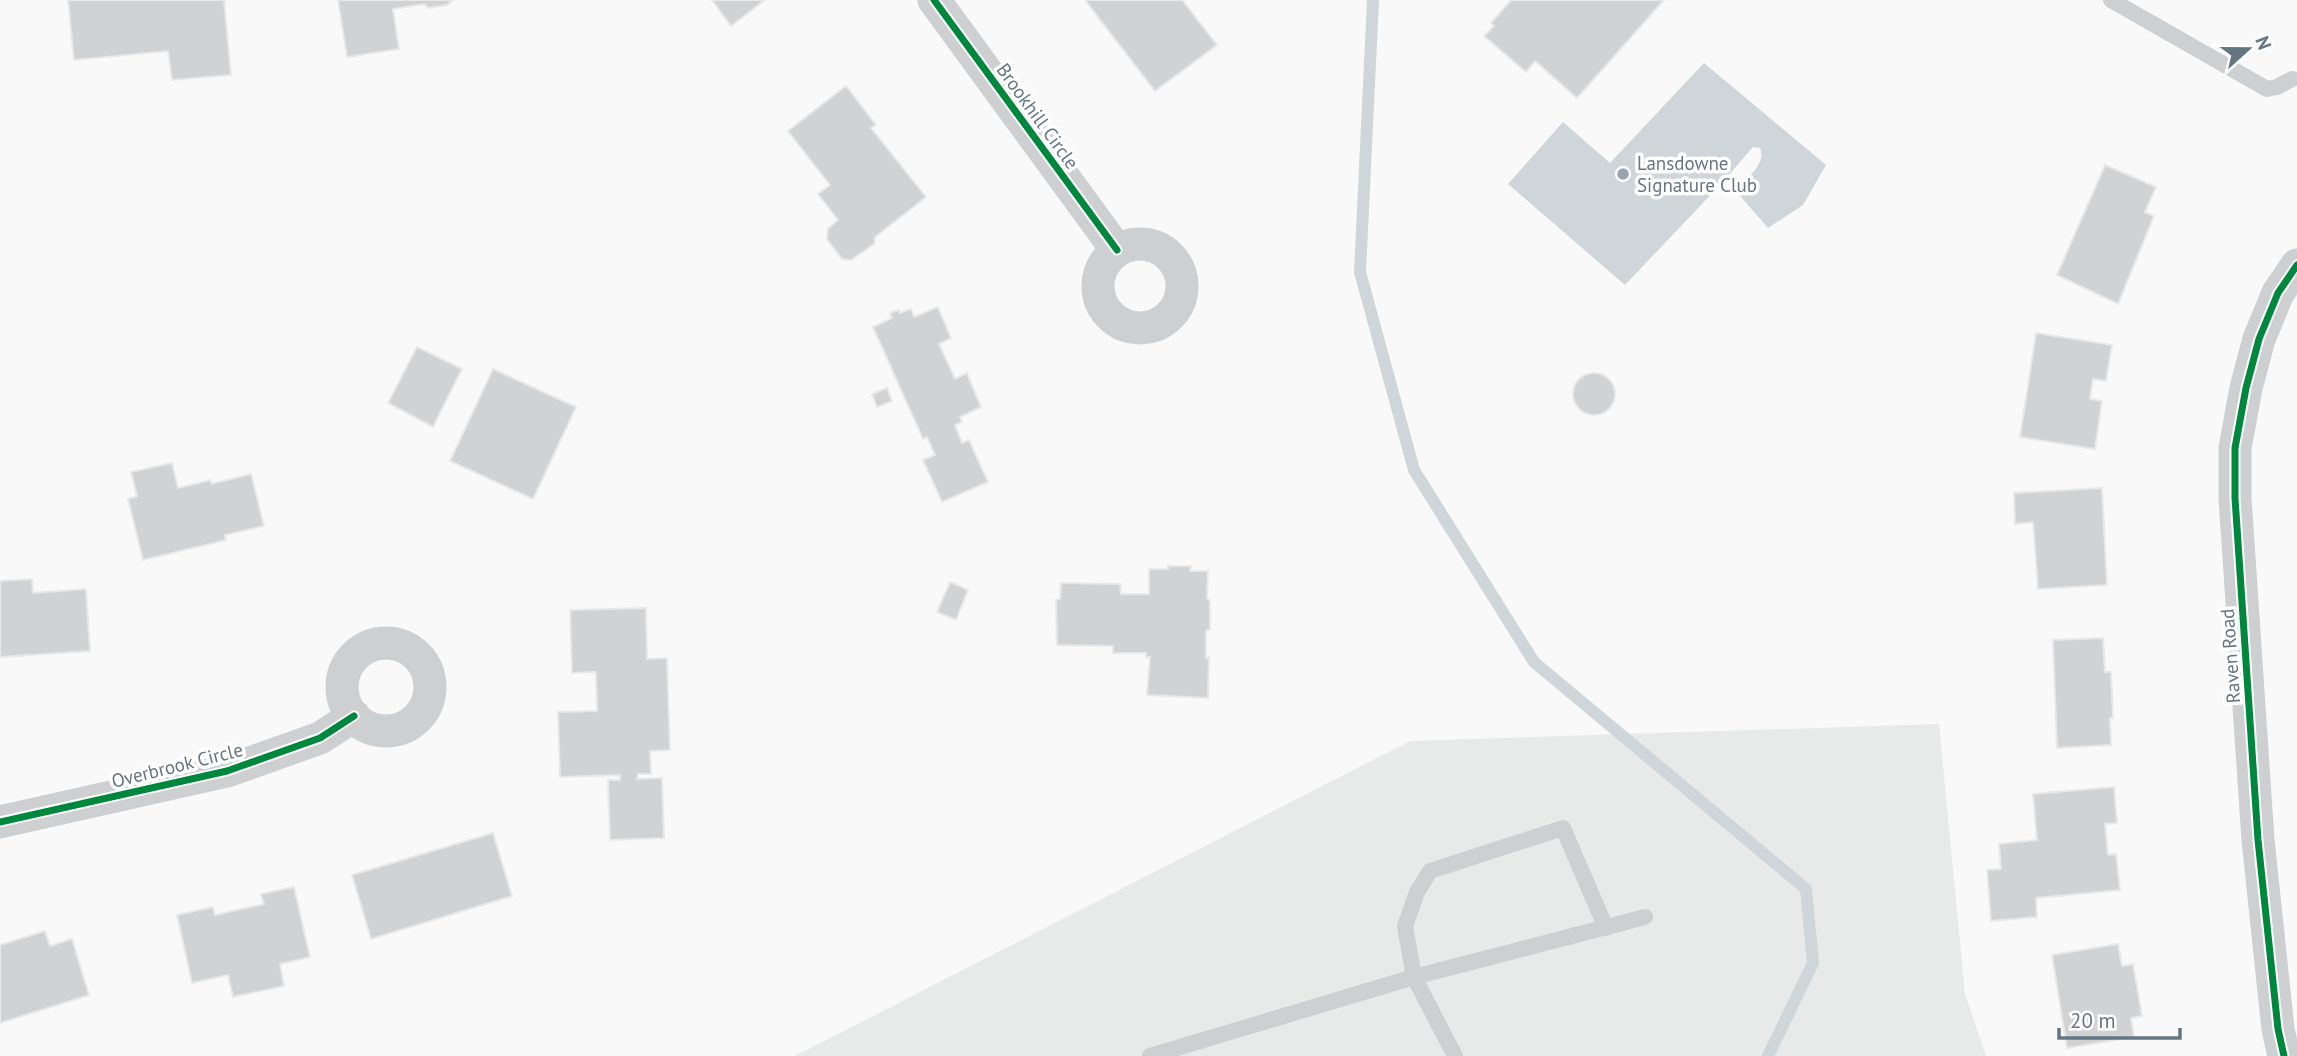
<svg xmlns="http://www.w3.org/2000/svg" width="2297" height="1056" viewBox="0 0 2297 1056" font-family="'PT Sans',sans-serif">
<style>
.built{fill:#e8e9e9}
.water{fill:#ced6d9}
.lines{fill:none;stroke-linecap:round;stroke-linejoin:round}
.stream{stroke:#ced6d9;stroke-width:12}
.building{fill:#d0d2d3;stroke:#e8e8e8;stroke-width:2}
.lane{stroke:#cecfd0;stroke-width:16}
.street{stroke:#cecfd0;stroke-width:33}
.cycleway-casing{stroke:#fff;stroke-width:11}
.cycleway{stroke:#00873e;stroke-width:7}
.poi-dot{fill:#99a4ac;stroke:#fff;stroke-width:2.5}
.labels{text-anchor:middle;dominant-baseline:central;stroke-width:7;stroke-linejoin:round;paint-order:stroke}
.street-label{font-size:19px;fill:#657683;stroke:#fff}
.poi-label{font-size:19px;fill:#657683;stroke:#fff;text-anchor:start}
</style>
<rect width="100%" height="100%" fill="#f9f9f9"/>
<polygon class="built" points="1939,724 1965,994 1986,1056 795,1056 1410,741"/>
<path class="water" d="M1704,63l122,102 -23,40 -35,23 -33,-38c11,-12 32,-25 25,-42l-7,-1 -33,38 -95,100 -117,-101 55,-62 47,41z"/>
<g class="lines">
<polyline class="stream" points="1373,0 1360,272 1414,470 1534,662 1806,889 1813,963 1768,1056"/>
</g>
<g class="building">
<polygon points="68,0 224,0 231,75 172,80 168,51 74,60"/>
<polygon points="338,0 453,0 447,5 429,8 424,4 393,9 399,49 347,57"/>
<polygon points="712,0 765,0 731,26"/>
<polygon points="1085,0 1182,0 1217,45 1155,91"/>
<polygon points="1511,0 1664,0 1577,98 1535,61 1526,72 1484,36 1494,26 1491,23"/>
<polygon points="846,86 876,125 871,128 926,197 875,237 874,244 851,260 842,259 827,239 828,229 838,220 818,194 830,185 788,131"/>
<polygon points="2105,165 2156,187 2145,212 2154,216 2118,304 2057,275"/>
<polygon points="938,307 951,338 939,344 955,379 967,373 981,407 960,417 962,422 955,425 962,443 969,440 988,482 942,502 923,460 935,455 927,437 923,439 873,327 892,318 890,313 899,310 900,313 911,309 914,317"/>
<polygon points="2036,333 2112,345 2106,381 2093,379 2090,399 2102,401 2095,449 2020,437"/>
<polygon points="417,347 462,369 433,427 388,403"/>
<polygon points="493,369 576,407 533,499 450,461"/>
<circle cx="1594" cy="394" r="21"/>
<polygon points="887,388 892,401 877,407 872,394"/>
<polygon points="172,463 178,488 211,480 211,484 251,474 264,526 225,535 226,540 143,560 128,499 137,496 131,472"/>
<polygon points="2102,488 2107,585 2038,589 2033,522 2015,524 2014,493"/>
<polygon points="1168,566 1191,566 1190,571 1208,571 1207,598 1210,601 1210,629 1206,631 1206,658 1209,657 1208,698 1147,695 1150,657 1146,657 1146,653 1113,653 1113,646 1057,645 1056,600 1060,599 1061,583 1120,584 1121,594 1149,594 1149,569 1168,569"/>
<polygon points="32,579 33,593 86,589 90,651 0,657 0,581"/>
<polygon points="950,582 968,590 956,620 937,612"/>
<polygon points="646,608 647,659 667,658 670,750 650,751 651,774 638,774 637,779 662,778 664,838 610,840 608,780 620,780 620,775 560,777 558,712 597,711 596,672 572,673 570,610"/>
<polygon points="2103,638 2105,672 2111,672 2113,718 2110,718 2111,745 2057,748 2053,640"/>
<polygon points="2114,787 2117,823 2105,824 2108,855 2116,854 2120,890 2036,898 2037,917 1991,921 1987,870 2001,869 1999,844 2037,840 2033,794"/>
<polygon points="493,833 512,896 371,939 352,875"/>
<polygon points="294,887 310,957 280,964 284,986 233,997 228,975 192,983 177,915 213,907 215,915 264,904 261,894"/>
<polygon points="45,931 50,946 72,939 89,995 0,1023 0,945"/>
<polygon points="2118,944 2122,966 2133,964 2142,1016 2131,1018 2134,1037 2067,1048 2052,955"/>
</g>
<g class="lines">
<g class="lane">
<polyline points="2111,0 2267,89 2277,87 2292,79"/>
<polyline points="1150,1056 1414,977 1645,917"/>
<polyline points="1455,1056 1414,977 1405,926 1417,892 1430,871 1563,828 1606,928"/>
</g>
<g class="street">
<polyline points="934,0 1117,250"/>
<circle cx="1140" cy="286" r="42"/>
<circle cx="386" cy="687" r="44"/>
<polyline points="0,822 227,771 320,738 354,716"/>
<polyline points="2284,1056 2278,1029 2258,840 2235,498 2235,448 2246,388 2259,339 2278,293 2297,265"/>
</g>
<defs>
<g id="cycleway">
<polyline points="934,0 1117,250"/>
<polyline points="0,822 227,771 320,738 354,716"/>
<polyline points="2284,1056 2278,1029 2258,840 2235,498 2235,448 2246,388 2259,339 2278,293 2297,265"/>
</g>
</defs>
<use href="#cycleway" class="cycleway-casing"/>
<use href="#cycleway" class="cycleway"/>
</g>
<circle class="poi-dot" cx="1623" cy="174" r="7"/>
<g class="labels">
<g class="street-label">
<text transform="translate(1038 116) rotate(54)">Brookhill Circle</text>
<text transform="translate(2230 656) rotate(-94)">Raven Road</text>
<text transform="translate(177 765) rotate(-14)">Overbrook Circle</text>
</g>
<g class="poi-label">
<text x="1637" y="163">Lansdowne<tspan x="1637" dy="22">Signature Club</tspan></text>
</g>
</g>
<g transform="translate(2248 49) rotate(69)" stroke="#ffffff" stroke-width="5" paint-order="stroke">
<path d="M0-5L12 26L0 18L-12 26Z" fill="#657683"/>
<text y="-10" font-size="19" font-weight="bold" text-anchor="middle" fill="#657683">N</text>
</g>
<path d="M2059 1028v10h121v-10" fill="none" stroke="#657683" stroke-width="3.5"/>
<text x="2070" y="1028" font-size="21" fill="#657683" stroke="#ffffff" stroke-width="5" paint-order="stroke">20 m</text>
</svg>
